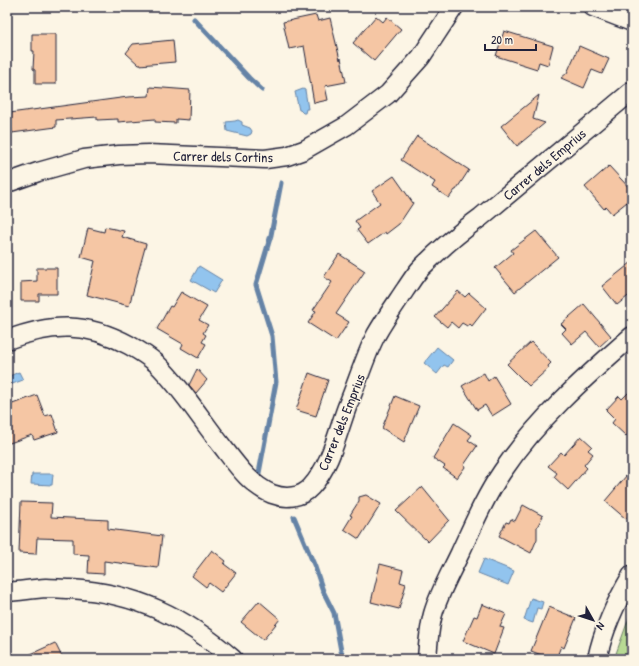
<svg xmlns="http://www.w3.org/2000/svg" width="639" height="666" viewBox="0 0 639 666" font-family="'Patrick Hand',sans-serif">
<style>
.green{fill:#b8da94;stroke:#6d7e68}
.water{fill:#92c4ee;stroke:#6583a6}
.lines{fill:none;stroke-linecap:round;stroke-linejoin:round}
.stream{stroke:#6583a6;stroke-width:5}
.building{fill:#f5c6a4;stroke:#22223b}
.street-casing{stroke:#22223b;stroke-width:21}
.street{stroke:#fcf5e5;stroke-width:18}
.labels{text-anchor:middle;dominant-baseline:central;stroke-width:3;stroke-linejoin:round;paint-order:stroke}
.street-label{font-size:14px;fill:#22223b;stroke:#fcf5e5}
</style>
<rect width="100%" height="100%" fill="#fcf5e5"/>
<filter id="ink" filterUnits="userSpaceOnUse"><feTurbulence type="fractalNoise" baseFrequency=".025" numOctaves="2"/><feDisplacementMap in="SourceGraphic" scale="8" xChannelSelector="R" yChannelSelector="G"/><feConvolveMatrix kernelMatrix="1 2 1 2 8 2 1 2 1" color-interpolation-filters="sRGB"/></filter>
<g filter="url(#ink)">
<polygon class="green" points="630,615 632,616 632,659 614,659"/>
<g class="water">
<polygon points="303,89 305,90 308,109 306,109 305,113 303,113 300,110 299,110 295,92"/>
<polygon points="238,120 242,122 242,125 250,128 252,131 251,134 247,136 227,131 226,122 235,121"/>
<polygon points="199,266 222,280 214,293 191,280"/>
<polygon points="437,347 453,360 448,367 444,365 437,374 424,363"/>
<polygon points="19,372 23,380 7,386 7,377"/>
<polygon points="32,474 53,474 52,485 31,484"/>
<polygon points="484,559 514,571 508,585 478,573"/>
<polygon points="531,598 543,602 541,609 537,608 533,623 524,620"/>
</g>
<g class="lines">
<g class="stream">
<polyline points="194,19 249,78 262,90"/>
<polyline points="259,473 276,382 272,336 256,285 271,235 281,183"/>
<polyline points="294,517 315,567 323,591 334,613 341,651 345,659"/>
</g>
</g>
<g class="building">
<polygon points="316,15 318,21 330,18 340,60 341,58 346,82 325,86 328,100 314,103 304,46 289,49 283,22"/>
<polygon points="376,16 383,22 387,17 401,29 374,61 353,43"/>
<polygon points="504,31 553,46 548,65 539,62 537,69 496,56"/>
<polygon points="32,34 56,34 56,84 35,84 35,70 33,69 34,51 32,51"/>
<polygon points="173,40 175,62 139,65 126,53 133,44"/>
<polygon points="579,46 609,59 602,74 592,70 584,88 561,78 567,73"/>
<polygon points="150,87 190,90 189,120 176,119 176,123 155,122 155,119 118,122 118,119 97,120 97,117 56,120 56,127 12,133 10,113 128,97 149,96"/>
<polygon points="539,95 533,119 545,123 517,146 501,126"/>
<polygon points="417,136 469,170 456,190 455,190 449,198 432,187 435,182 401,160"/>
<polygon points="609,166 632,191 632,198 612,214 606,207 604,209 585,187"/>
<polygon points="394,176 413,203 399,224 386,234 385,232 368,244 357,230 360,228 355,221 380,203 372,191"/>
<polygon points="105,227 124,231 122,237 146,244 129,306 87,295 95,261 81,257 88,228 104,232"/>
<polygon points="536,231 558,257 515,292 495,268 513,253 511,250"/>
<polygon points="339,254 365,271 336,314 349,322 336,341 308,323 316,311 313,310 332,282 324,277"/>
<polygon points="632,262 632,293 617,305 602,286"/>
<polygon points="37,268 57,268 57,294 39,294 39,301 21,301 21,282 37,281"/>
<polygon points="458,291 465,297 469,293 486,308 472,326 470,324 467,326 462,323 458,328 451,322 447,327 435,317"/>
<polygon points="181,292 207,307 199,320 208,325 203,333 206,335 202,342 206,344 198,358 181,348 183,344 157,329 170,306 172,307"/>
<polygon points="584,304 611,336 599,347 586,332 572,344 562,333 566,329 561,324"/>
<polygon points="531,342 551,363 548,366 549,368 529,386 507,364"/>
<polygon points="197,369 207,380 196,393 189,385"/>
<polygon points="309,373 328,380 316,416 296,410"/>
<polygon points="484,373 488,381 494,376 511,404 492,416 485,405 477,410 462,386"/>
<polygon points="632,389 632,430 626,436 612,423 615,419 606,410 619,396 622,399"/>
<polygon points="37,395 45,416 52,414 58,432 34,440 32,435 7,444 7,406"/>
<polygon points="395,396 419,406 404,442 382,428"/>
<polygon points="454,423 472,435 468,440 477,446 464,465 465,467 457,478 443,468 445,466 433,458"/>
<polygon points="581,436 592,446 588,450 593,454 584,465 587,468 568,490 554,477 557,473 548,466 561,452 564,455"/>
<polygon points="632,469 632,511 626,519 605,501"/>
<polygon points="422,487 449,520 428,542 396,511"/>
<polygon points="366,495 381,504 359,539 344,529 352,516 350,515 359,501 359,497"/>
<polygon points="21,502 52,503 51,517 108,520 108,529 162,536 158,568 104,561 104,574 88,573 89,555 73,554 73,539 37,538 36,554 19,553"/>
<polygon points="523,505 543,516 537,527 537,539 531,553 499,536 506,522 509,523 511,519 515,521"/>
<polygon points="212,550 226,561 224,564 236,573 221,592 209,583 206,587 192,576"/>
<polygon points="380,564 403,570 400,582 406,584 399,609 371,602"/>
<polygon points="259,601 280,619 263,640 241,622"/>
<polygon points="482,604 506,614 500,627 504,628 494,654 463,641 474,616 477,617"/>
<polygon points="549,607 576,618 564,648 561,646 556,659 552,659 531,651"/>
<polygon points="55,643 63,659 20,659"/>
</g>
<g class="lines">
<defs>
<g id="street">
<polyline points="593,7 632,22"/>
<polyline points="7,183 38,172 84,159 119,155 148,154 265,159 287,156 304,150 346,126 388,94 421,57 454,7"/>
<path d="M7,340c44,-17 80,-18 122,5 9,5 19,11 27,18 25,24 44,55 66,83 14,18 28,39 50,48 13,5 29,4 39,-7 20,-22 26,-53 36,-80 10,-23 18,-51 29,-72 9,-16 19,-30 29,-45 5,-7 10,-16 17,-23 18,-18 38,-35 59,-50l151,-126"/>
<path d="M7,592c13,-1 26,-3 39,-4 8,0 17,1 25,1 65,4 114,28 162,70"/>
<path d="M427,659c1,-15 2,-30 6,-45 6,-21 18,-42 27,-61 13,-28 25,-56 42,-81 35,-52 83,-95 130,-136"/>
<path d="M597,659c6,-28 20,-59 35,-84"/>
</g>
</defs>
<use href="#street" class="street-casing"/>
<use href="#street" class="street"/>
</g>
</g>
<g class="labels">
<g class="street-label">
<text transform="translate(223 156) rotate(1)">Carrer dels Cortins</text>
<text transform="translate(544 164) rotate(-40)">Carrer dels Emprius</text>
<text transform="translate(341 422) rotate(-68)">Carrer dels Emprius</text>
</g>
</g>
<rect width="639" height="666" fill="none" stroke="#fcf5e5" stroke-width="24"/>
<rect x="12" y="12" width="615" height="642" fill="none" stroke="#22223b" stroke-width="1.5" filter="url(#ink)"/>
<g transform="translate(593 620) rotate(129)" stroke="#fcf5e5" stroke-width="3" paint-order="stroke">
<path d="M0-3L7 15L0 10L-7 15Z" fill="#22223b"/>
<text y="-6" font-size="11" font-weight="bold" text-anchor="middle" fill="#22223b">N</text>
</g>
<path d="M485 44v6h51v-6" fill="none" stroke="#22223b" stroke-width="2"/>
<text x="491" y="44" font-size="12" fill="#22223b" stroke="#fcf5e5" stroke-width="3" paint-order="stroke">20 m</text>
</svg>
